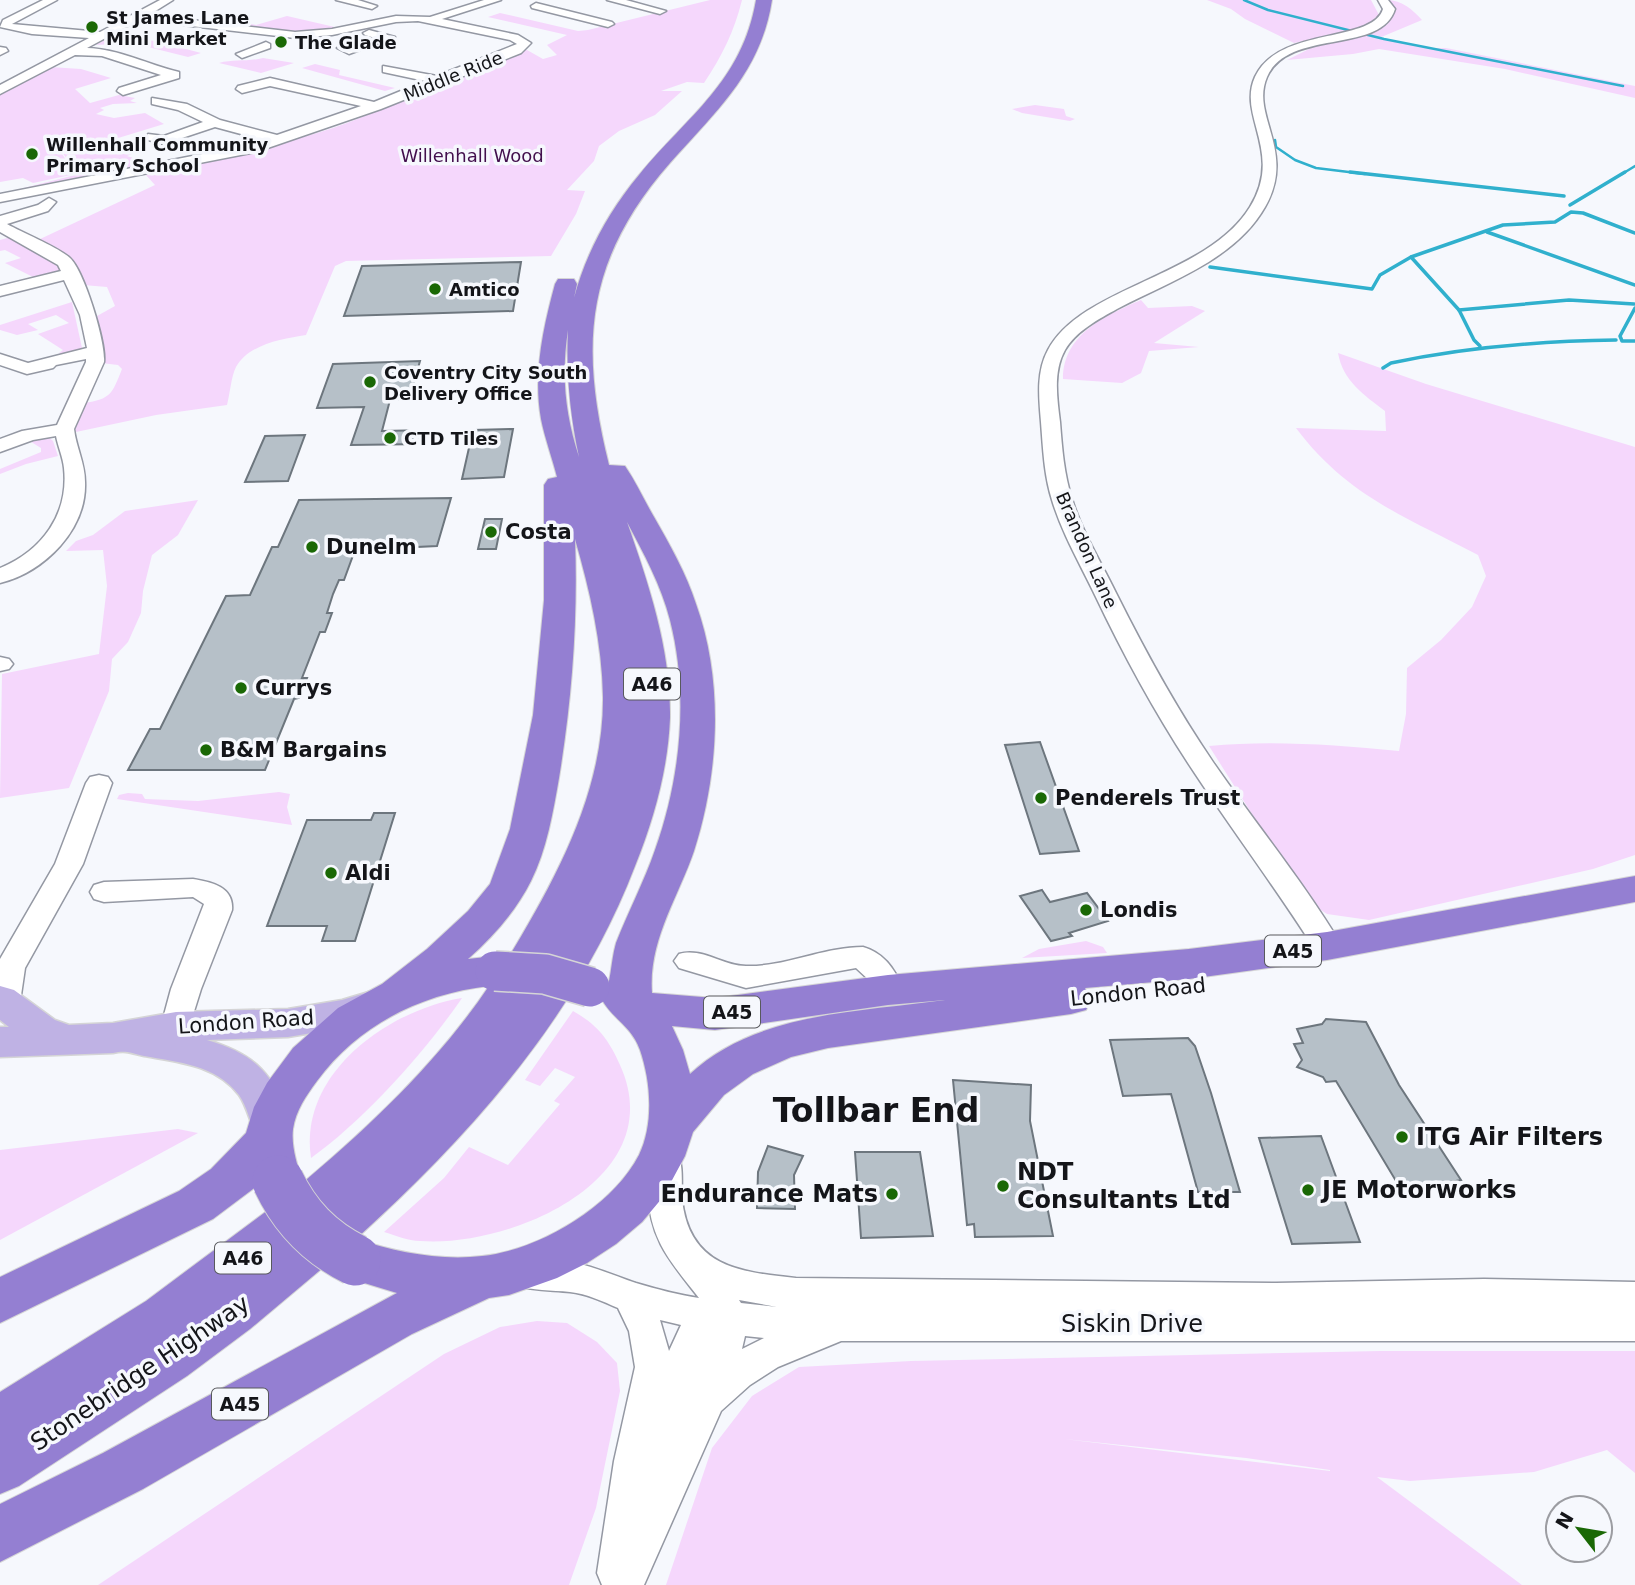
<svg xmlns="http://www.w3.org/2000/svg" width="1635" height="1585" viewBox="0 0 1635 1585" font-family="'DejaVu Sans',sans-serif">
<style>
.green{fill:#f5d7fc;fill-rule:evenodd}
.lines{fill:none;stroke-linecap:round;stroke-linejoin:round}
.stream-far1{stroke:#30b0cd;stroke-width:2.5}
.stream{stroke:#30b0cd;stroke-width:3.5}
.building{fill:#b6c0c8;stroke:#6d767e;stroke-width:2}
.minor-casing{stroke:#9498a3;stroke-width:3}
.major-casing{stroke:#d5d5d6;stroke-width:3}
.highway-casing{stroke:#d5d5d6;stroke-width:2}
.minor{fill:#fff;fill-rule:evenodd}
.major{fill:#bfb2e4;fill-rule:evenodd}
.highway{fill:#947fd2;fill-rule:evenodd}
.highway-bridge-far1-casing{stroke:#d5d5d6;stroke-width:42;stroke-linecap:butt}
.highway-bridge-casing{stroke:#d5d5d6;stroke-width:53;stroke-linecap:butt}
.highway-bridge-far1{stroke:#947fd2;stroke-width:39}
.highway-bridge{stroke:#947fd2;stroke-width:51}
.poi-dot{fill:#1a6805;stroke:#f6f8fd;stroke-width:2.5}
.labels{text-anchor:middle;dominant-baseline:central;stroke-width:7;stroke-linejoin:round;paint-order:stroke}
.far-poi-label{font-size:18px;font-weight:bold;fill:#141519;stroke:#f6f8fd;text-anchor:start}
.far-street-label{font-size:18px;fill:#141519;stroke:#f6f8fd}
.far-park-label{font-size:18px;fill:#420f4d;stroke:#f6f8fd}
.shield{fill:#f6f8fd;stroke:#58595d;stroke-width:2}
.shield-label{font-size:19px;font-weight:bold;fill:#141519}
.poi-label{font-size:21px;font-weight:bold;fill:#141519;stroke:#f6f8fd;text-anchor:start}
.street-label{font-size:21px;fill:#141519;stroke:#f6f8fd}
.near-poi-label{font-size:24px;font-weight:bold;fill:#141519;stroke:#f6f8fd;text-anchor:start}
.near-street-label{font-size:24px;fill:#141519;stroke:#f6f8fd}
.near-district-label{font-size:33px;font-weight:bold;fill:#141519;stroke:#f6f8fd}
</style>
<rect width="100%" height="100%" fill="#f6f8fd"/>
<g class="green">
<path d="M710,0h32c-8,32 -20,56 -38,83l-17,-1 -26,9h21l-27,24 -36,16 -20,15 -5,15 -27,29 18,1 -9,23 -25,42 -205,5 -11,5 -29,69c-24,4 -57,9 -70,32 -5,10 -6,27 -9,38l-71,10 -80,17 -2,-8 10,-21c27,-4 28,-9 38,-34l-4,-4 -17,-2 3,-13 -7,-34 18,-10 -8,-19 -24,-2 -11,-25 -34,-20 117,-55 -10,-11c61,-15 128,-26 188,-46 66,-22 127,-61 194,-78l16,9 14,-4 -10,-10 20,-10 -79,-18 12,-4 78,18 10,-1z"/>
<polygon points="1207,0 1371,0 1379,15 1363,28 1294,43 1245,19 1231,9"/>
<path d="M1387,0c15,0 26,10 35,20l-43,18 45,10h22l189,38v12l-130,-29 -126,-20 -26,5 -66,6 22,-11 79,-25 5,-13z"/>
<polygon points="287,16 339,28 291,33 218,25 237,21 256,25"/>
<polygon points="110,37 156,41 201,53 188,57 132,43 96,45"/>
<path d="M263,58l31,5 -33,10 -42,-10c15,-4 28,-1 44,-5z"/>
<polygon points="315,64 340,70 339,75 395,88 385,91 302,68"/>
<polygon points="50,67 81,69 111,78 75,89 90,103 119,95 135,98 130,101 137,103 113,104 100,108 104,110 96,114 114,118 145,113 164,124 115,139 147,148 127,156 156,165 0,194 79,174 57,146 75,174 33,183 23,178 0,182 0,94"/>
<polygon points="1035,105 1064,109 1066,116 1075,119 1070,121 1022,113 1012,109"/>
<polygon points="11,237 48,255 62,270 35,278 5,263 21,258 5,250 0,251 0,240"/>
<path d="M1141,300l7,8 44,-2 13,5 -51,32 45,4 -50,4 -8,22 -19,10 -59,-4c0,-45 43,-64 78,-79z"/>
<polygon points="72,302 82,348 63,355 59,353 63,350 38,334 69,323 56,315 28,324 38,330 17,335 0,330 0,325"/>
<path d="M1338,353l88,31 209,63v408l-42,14 -224,51 -42,-6 -20,-13 -98,-155c64,-6 126,-1 190,5l7,-37 1,-46 34,-28 31,-33 14,-31 -8,-21c-72,-38 -131,-59 -182,-127l90,3 -1,-20c-21,-16 -42,-30 -47,-58z"/>
<polygon points="48,437 53,441 58,456 26,464 0,474 0,469 41,452 41,448 28,440"/>
<polygon points="198,500 178,535 152,555 143,591 141,613 128,642 112,659 109,691 69,788 0,798 2,674 99,654 107,586 103,550 66,551 76,541 93,535 125,511"/>
<polygon points="279,792 290,794 287,807 292,825 117,799 119,795 128,793 142,794 145,799 198,801"/>
<polygon points="1086,941 1103,947 1107,953 1022,958 1039,949"/>
<path d="M462,998c-37,54 -98,122 -151,160 -13,-84 77,-148 151,-160z"/>
<path d="M573,1011c25,14 36,29 47,54 52,114 -110,183 -200,176 -12,0 -25,-6 -36,-9l60,-54 25,-31 39,18 52,-61 -6,-3 21,-24 -20,-9 -15,18 -15,-6z"/>
<polygon points="178,1129 198,1133 0,1240 0,1150"/>
<polygon points="537,1321 567,1323 597,1342 617,1363 620,1391 596,1508 569,1585 98,1585 444,1354 500,1327"/>
<path d="M1380,1351h255v122l-28,-23 -73,22 -124,9 -33,-4 145,108h-856l46,-137 40,-52 47,-29 112,-6zM1064,1439l182,19 84,12v1z"/>
</g>
<g class="lines">
<g class="stream-far1">
<polyline points="1244,0 1268,10 1384,39 1623,86"/>
<polyline points="1275,140 1276,147 1295,160 1316,168 1365,174"/>
<polyline points="1622,174 1635,166"/>
</g>
<g class="stream">
<polyline points="1350,172 1564,196"/>
<polyline points="1570,205 1625,172"/>
<polyline points="1487,232 1635,285"/>
<polyline points="1411,257 1459,310 1474,340 1480,346"/>
<polyline points="1210,267 1372,289 1380,275 1411,257 1503,225 1555,222 1571,212 1583,213 1635,233"/>
<polyline points="1635,308 1620,336 1622,341 1635,341"/>
<polyline points="1459,310 1569,300 1634,304"/>
<path d="M1383,368l8,-5c75,-16 149,-22 225,-23"/>
</g>
</g>
<g class="building">
<polygon points="521,262 513,311 344,316 362,266"/>
<polygon points="420,361 409,400 390,400 382,431 428,430 424,444 351,445 364,407 317,408 333,364"/>
<polygon points="513,429 504,477 462,479 473,430"/>
<polygon points="305,435 288,481 245,482 265,436"/>
<polygon points="451,498 437,546 355,550 344,580 339,580 333,594 327,613 332,613 325,632 320,632 302,678 307,678 299,698 294,699 265,770 128,770 150,729 160,729 226,596 250,595 272,547 278,547 299,500"/>
<polygon points="485,519 502,519 496,549 478,549"/>
<polygon points="1040,742 1079,851 1040,854 1005,745"/>
<polygon points="374,813 395,813 355,941 322,941 327,926 267,926 307,820 371,820"/>
<polygon points="1042,890 1050,902 1087,893 1108,921 1069,933 1072,936 1051,941 1020,896"/>
<polygon points="1326,1019 1366,1022 1399,1085 1461,1180 1402,1191 1336,1081 1326,1082 1323,1077 1297,1067 1302,1060 1294,1044 1303,1043 1297,1029 1322,1024"/>
<polygon points="1188,1038 1195,1046 1211,1093 1240,1192 1198,1192 1171,1094 1123,1096 1110,1040"/>
<polygon points="953,1080 1031,1085 1030,1121 1053,1236 975,1237 974,1224 967,1225"/>
<polygon points="1321,1136 1360,1242 1292,1244 1259,1138"/>
<polygon points="768,1146 803,1156 794,1175 795,1209 757,1208 758,1172"/>
<polygon points="855,1152 920,1152 933,1236 861,1238"/>
</g>
<g class="lines">
<defs>
<g id="minor">
<path d="M43,0h14l-45,24 88,8 60,-32h13l-24,15 146,17 37,-3 64,-13 34,1 54,-17h17l-59,19 76,16 13,8 -10,10 -140,56 -125,43 -256,50v-8l248,-49 15,-5 -48,-13 -51,17 -16,-4v-6l16,2 39,-14 -25,-12 -26,-6v-6l35,6 33,16 57,15 84,-29 -91,-20 -28,7 -6,-4 2,-3 32,-8 104,24 51,-21 -42,-9v-6l54,10 80,-32 -7,-4 -92,-19 -22,1 -64,13 -37,3 -156,-18 -52,28c32,1 62,17 92,24v6l-56,17 -6,-4 2,-3 42,-13 -59,-19 -27,-1 -75,39v-9l89,-47 -57,-4 -32,-7 3,-7z"/>
<polygon points="336,0 358,0 377,6 372,9"/>
<polygon points="607,0 626,0 666,11 660,14"/>
<path d="M1378,0h10l7,9c-14,46 -107,19 -128,68 -17,39 30,74 -2,130 -30,53 -97,75 -148,102 -18,10 -41,22 -52,41 -12,21 -8,48 -5,72 2,26 4,52 12,77 10,33 29,63 44,94 29,58 60,115 97,169 42,61 90,119 129,184l-5,7 -10,3 -10,-3c-40,-64 -86,-124 -127,-187 -36,-55 -67,-112 -95,-171 -15,-31 -33,-62 -43,-95 -8,-25 -9,-52 -11,-78 -2,-24 -5,-50 7,-72 34,-64 159,-73 202,-143 34,-55 -13,-91 5,-130 23,-51 117,-33 128,-68z"/>
<polygon points="536,3 612,22 614,24 608,27 532,8 531,6"/>
<polygon points="369,30 395,37 349,54 337,48 375,38 365,35 363,33"/>
<polygon points="266,42 270,44 270,48 242,58 236,54"/>
<polygon points="0,47 6,48 8,51 0,55"/>
<path d="M49,198l7,4 -8,9 -41,13c16,9 51,23 63,34 14,13 36,84 34,104l-30,67c2,18 11,34 11,53 2,48 -41,90 -85,101v-15c42,-17 69,-54 64,-100 -1,-11 -6,-21 -8,-32l-23,4 -33,12v-13l22,-8 35,-6 29,-63v-3l-30,6 -3,3 -26,6 -27,-9v-11l28,9 59,-15 -7,-33 -16,-35 -64,16v-10l61,-15 -3,-6 -58,-33v-16l38,-11z"/>
<polygon points="0,657 9,659 13,664 9,669 0,671"/>
<polygon points="99,775 108,777 112,783 83,864 25,968 20,1002 16,1010 0,1012 0,959 55,864 86,783 90,777"/>
<path d="M193,879c19,3 41,8 39,31l-31,79 -14,45 -11,3 -11,-3 -4,-8 10,-37 33,-85 -11,-7 -89,5 -10,-3 -4,-7 4,-7 10,-3z"/>
<path d="M863,947c21,6 33,23 40,43l-4,8 -11,3 -11,-3 -7,-17 -14,-13 -110,20 -67,-20 -5,-7 5,-7c23,-7 44,12 67,12 40,1 77,-19 117,-19z"/>
<path d="M665,1148l12,4c7,14 4,31 5,47 7,68 57,73 114,79l480,5 208,-4 151,3v59h-794l-63,26 -28,18 -29,26 -77,174h-42l-5,-12 17,-112 21,-94 -6,-36 -11,-23c-16,-7 -31,-14 -48,-16 -19,-2 -37,-1 -56,-7l-5,-11 5,-11c41,-14 84,7 122,20 20,6 43,12 63,15 -29,-37 -50,-59 -51,-108 -1,-14 -1,-26 5,-38zM739,1300l38,7 -36,-4zM660,1320l21,5 -12,26zM745,1336l19,2 -22,11z"/>
</g>
<path id="major" d="M0,986l14,4 41,30 14,5 44,-2 63,-11 112,-3 54,-9 30,-9 14,4 5,10 -5,10 -44,13 -54,9 -81,3c51,15 66,35 85,84l-6,11 -15,5 -15,-5c-6,-12 -9,-29 -17,-40 -23,-30 -61,-33 -95,-39 -13,-3 -18,-6 -31,-3l-113,4v-30h9l-9,-7z"/>
<path id="highway" d="M756,0h16c-11,72 -56,111 -102,163 -85,97 -91,182 -61,302l16,1c11,16 19,34 29,51 16,28 32,56 42,87 28,78 23,169 -2,247 -16,47 -46,90 -42,142l63,5 173,-23 301,-26 138,-17 308,-56v26l-308,58 -138,19 -104,9 7,11 -6,11 -15,4 -243,34 -37,9 -38,17 -29,21 -31,37 -8,24 -22,41 -21,25 -26,22 -29,19 -30,15 -48,17 -20,3 -77,36 -269,155 -143,73v-58l103,-51 294,-160 -59,-18 -7,-14 -81,68 -63,47 -168,110 -19,8v-102l146,-91 138,-103 -6,2 -17,-5 -4,-9 -44,33 -213,104v-46l179,-86 32,-22 35,-36 8,-26 13,-24 26,-35 45,-40 44,-24 45,-35 41,-38 22,-27 20,-55 23,-114 11,-115v-115l4,-6 9,-2c-5,-20 -12,-38 -16,-58 -8,-45 2,-91 14,-135l3,-5h16l3,5 -3,14c12,-45 35,-87 65,-123 49,-60 103,-93 117,-175zM568,330c-2,44 2,84 11,127 -14,-43 -18,-82 -11,-127zM627,522c17,32 34,63 43,98 19,74 11,158 -15,230 -11,32 -27,62 -39,93 -6,21 -4,40 -14,57 11,19 30,27 38,50 11,32 14,74 -1,105 -27,52 -100,95 -157,101 -42,5 -86,-4 -126,-17 116,-105 222,-224 279,-373 19,-47 33,-97 35,-148 1,-68 -21,-133 -43,-196zM575,539c15,52 27,104 28,158 1,95 -48,184 -96,263l-12,-4 -27,3c25,-22 48,-48 63,-78 16,-32 22,-69 28,-103 13,-79 19,-159 16,-239zM489,986c-51,76 -120,141 -190,200l3,-5c-5,-17 -11,-35 -9,-52 3,-19 13,-33 24,-48 41,-56 104,-87 172,-95zM945,1000c-84,12 -189,12 -255,74l-7,-24 -11,-24 43,4 173,-25z"/>
</defs>
<use href="#minor" class="minor-casing"/>
<use href="#major" class="major-casing"/>
<use href="#highway" class="highway-casing"/>
<use href="#minor" class="minor"/>
<use href="#major" class="major"/>
<use href="#highway" class="highway"/>
<defs>
<polyline id="highway-bridge-far1" points="495,971 545,974 590,987"/>
<path id="highway-bridge" d="M278,1181c17,36 41,61 77,79"/>
</defs>
<use href="#highway-bridge-far1" class="highway-bridge-far1-casing"/>
<use href="#highway-bridge" class="highway-bridge-casing"/>
<use href="#highway-bridge-far1" class="highway-bridge-far1"/>
<use href="#highway-bridge" class="highway-bridge"/>
</g>
<g class="poi-dot">
<circle cx="92" cy="27" r="7"/>
<circle cx="281" cy="42" r="7"/>
<circle cx="32" cy="154" r="7"/>
<circle cx="435" cy="289" r="7"/>
<circle cx="370" cy="382" r="7"/>
<circle cx="390" cy="438" r="7"/>
<circle cx="491" cy="532" r="7"/>
<circle cx="312" cy="547" r="7"/>
<circle cx="241" cy="688" r="7"/>
<circle cx="206" cy="750" r="7"/>
<circle cx="1041" cy="798" r="7"/>
<circle cx="331" cy="873" r="7"/>
<circle cx="1086" cy="910" r="7"/>
<circle cx="1402" cy="1137" r="7"/>
<circle cx="1003" cy="1186" r="7"/>
<circle cx="1308" cy="1190" r="7"/>
<circle cx="892" cy="1194" r="7"/>
</g>
<g class="labels">
<g class="far-poi-label">
<text x="106" y="17">St James Lane<tspan x="106" dy="21">Mini Market</tspan></text>
<text x="295" y="42">The Glade</text>
<text x="46" y="144">Willenhall Community<tspan x="46" dy="21">Primary School</tspan></text>
<text x="449" y="289">Amtico</text>
<text x="384" y="372">Coventry City South<tspan x="384" dy="21">Delivery Office</tspan></text>
<text x="404" y="438">CTD Tiles</text>
</g>
<g class="far-street-label">
<text transform="translate(453 76) rotate(-22)">Middle Ride</text>
<text transform="translate(1087 550) rotate(66)">Brandon Lane</text>
</g>
<g class="far-park-label">
<text x="472" y="155">Willenhall Wood</text>
</g>
<g class="shield">
<rect x="624" y="668.5" width="56" height="31" rx="5"/>
<rect x="1265" y="935.5" width="56" height="31" rx="5"/>
<rect x="704" y="996.5" width="56" height="31" rx="5"/>
<rect x="215" y="1242.5" width="56" height="31" rx="5"/>
<rect x="212" y="1388.5" width="56" height="31" rx="5"/>
</g>
<g class="shield-label">
<text x="652" y="684">A46</text>
<text x="1293" y="951">A45</text>
<text x="732" y="1012">A45</text>
<text x="243" y="1258">A46</text>
<text x="240" y="1404">A45</text>
</g>
<g class="poi-label">
<text x="505" y="532">Costa</text>
<text x="326" y="547">Dunelm</text>
<text x="255" y="688">Currys</text>
<text x="220" y="750">B&amp;M Bargains</text>
<text x="1055" y="798">Penderels Trust</text>
<text x="345" y="873">Aldi</text>
<text x="1100" y="910">Londis</text>
</g>
<g class="street-label">
<text transform="translate(1138 992) rotate(-6)">London Road</text>
<text transform="translate(246 1022) rotate(-4)">London Road</text>
</g>
<g class="near-poi-label">
<text x="1416" y="1137">ITG Air Filters</text>
<text x="1017" y="1172">NDT<tspan x="1017" dy="28">Consultants Ltd</tspan></text>
<text x="1322" y="1190">JE Motorworks</text>
<text x="878" y="1194" text-anchor="end">Endurance Mats</text>
</g>
<g class="near-street-label">
<text x="1132" y="1324">Siskin Drive</text>
<text transform="translate(140 1373) rotate(-34)">Stonebridge Highway</text>
</g>
<g class="near-district-label">
<text x="876" y="1110">Tollbar End</text>
</g>
</g>
<g transform="translate(1579 1529) rotate(301)"><circle r="33" fill="#f6f8fd" stroke="#9c9da2" stroke-width="2"/>
<path d="M0-5L12 26L0 18L-12 26Z" fill="#1a6805"/>
<text y="-10" font-size="19" font-weight="bold" text-anchor="middle" fill="#141519">N</text>
</g>
</svg>
